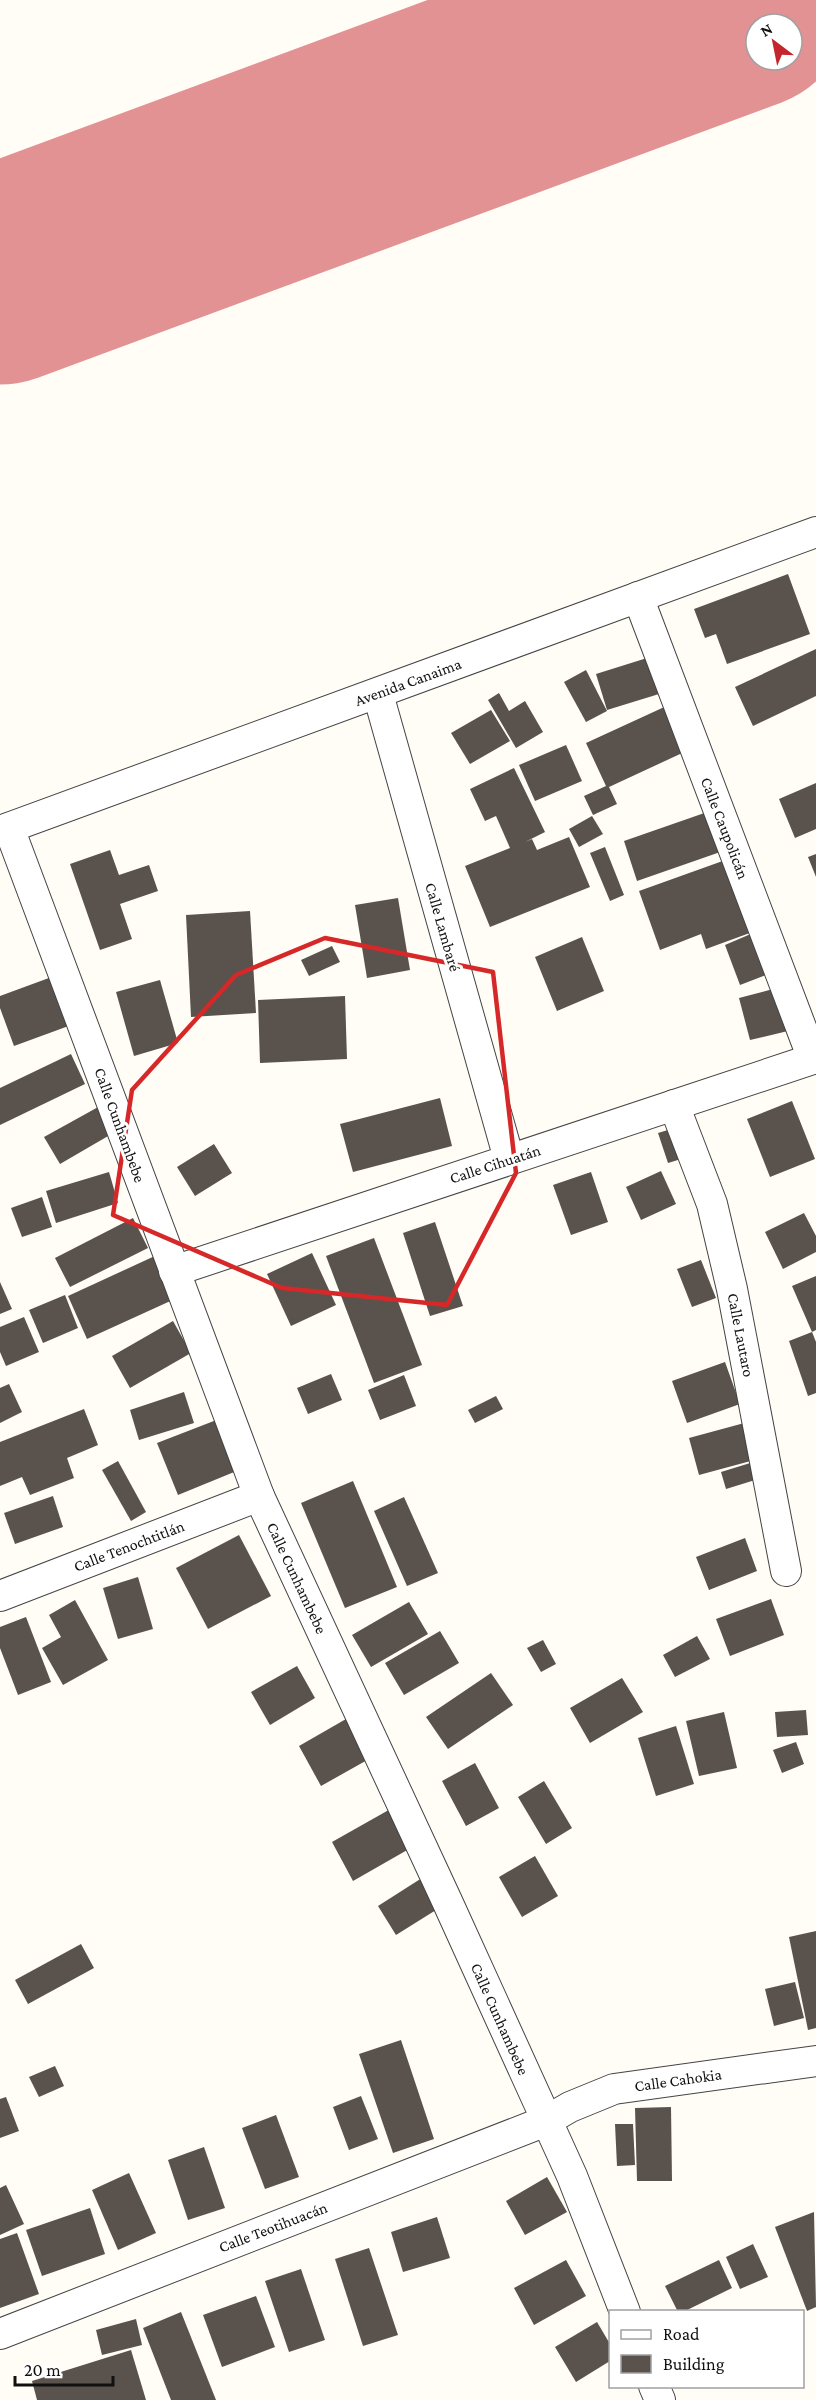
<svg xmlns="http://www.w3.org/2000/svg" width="816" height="2400" viewBox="0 0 816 2400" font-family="'Crimson Pro',serif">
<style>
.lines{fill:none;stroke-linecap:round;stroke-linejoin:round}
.runway{stroke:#e29292;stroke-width:219}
.building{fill:#5a524d}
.minor-casing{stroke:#444;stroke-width:32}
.minor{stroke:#fff;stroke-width:30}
.marked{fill:none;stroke:#d62828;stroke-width:4.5;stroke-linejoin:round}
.labels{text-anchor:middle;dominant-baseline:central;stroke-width:6;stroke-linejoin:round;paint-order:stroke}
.street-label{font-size:16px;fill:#111;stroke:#fff}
</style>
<rect width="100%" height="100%" fill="#fffdf5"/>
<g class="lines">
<polyline class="runway" points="0,275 743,0"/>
</g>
<g class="building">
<polygon points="788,574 810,634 727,664 716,634 705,638 694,609"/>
<polygon points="816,649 816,696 753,726 735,687"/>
<polygon points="647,658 659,694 607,710 596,674"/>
<polygon points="586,670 607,711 586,722 564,682"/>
<polygon points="499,693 509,711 525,701 543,732 516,748 488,700"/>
<polygon points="673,703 693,748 609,787 617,804 593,815 584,796 606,786 586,743"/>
<polygon points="491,710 510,741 470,764 451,733"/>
<polygon points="566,745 582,781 535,801 519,765"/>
<polygon points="514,768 545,832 525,842 532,839 537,850 569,837 590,887 490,927 465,866 510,848 496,816 485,821 470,789"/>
<polygon points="816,783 816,829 795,838 779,799"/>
<polygon points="713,810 726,850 637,881 624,841"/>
<polygon points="592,816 603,834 579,847 569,829"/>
<polygon points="605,847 624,895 610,901 590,853"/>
<polygon points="110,850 119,875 149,865 158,891 120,904 132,939 100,950 70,864"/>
<polygon points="816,854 816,877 808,857"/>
<polygon points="731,858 758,930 706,949 701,934 660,950 639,891"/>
<polygon points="398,898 410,970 367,978 355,905"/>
<polygon points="250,911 256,1013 191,1017 186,915"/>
<polygon points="760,930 776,971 740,985 725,945"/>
<polygon points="582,937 604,991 557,1011 535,957"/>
<polygon points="332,946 340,962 309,976 301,960"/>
<polygon points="57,975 74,1024 14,1046 0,1008 0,996"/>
<polygon points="160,980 178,1043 134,1056 116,992"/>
<polygon points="777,988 788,1031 750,1040 739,998"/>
<polygon points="345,996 347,1059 260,1063 258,1000"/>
<polygon points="71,1054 85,1084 0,1125 0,1088"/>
<polygon points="440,1098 452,1146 353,1172 340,1124"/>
<polygon points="792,1101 815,1159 770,1177 747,1119"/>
<polygon points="100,1106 115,1132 60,1164 44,1137"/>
<polygon points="681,1126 691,1156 668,1163 658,1133"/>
<polygon points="214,1144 232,1173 195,1196 177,1167"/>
<polygon points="661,1171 676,1204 641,1220 626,1187"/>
<polygon points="109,1172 118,1203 56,1223 46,1191"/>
<polygon points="591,1172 608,1222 571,1235 553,1185"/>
<polygon points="42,1197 52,1227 22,1237 11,1208"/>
<polygon points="804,1213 816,1236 816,1252 783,1269 765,1232"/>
<polygon points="133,1218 148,1248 70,1287 55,1258"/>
<polygon points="435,1222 463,1306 430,1316 403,1233"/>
<polygon points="374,1238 422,1365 374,1383 326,1256"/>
<polygon points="312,1253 336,1305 291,1326 267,1274"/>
<polygon points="157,1255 177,1298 87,1339 68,1296"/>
<polygon points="701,1260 716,1298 692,1307 677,1269"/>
<polygon points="816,1276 816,1330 812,1332 792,1286"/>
<polygon points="0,1282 12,1309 0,1314"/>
<polygon points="65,1295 78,1328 43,1343 29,1310"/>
<polygon points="24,1317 39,1352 6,1366 0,1352 0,1327"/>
<polygon points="173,1321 191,1353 130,1388 112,1356"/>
<polygon points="812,1332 816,1342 816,1393 808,1396 789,1341"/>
<polygon points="725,1362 740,1404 687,1423 672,1381"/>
<polygon points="331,1374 342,1400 308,1414 297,1388"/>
<polygon points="404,1375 416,1406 380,1420 368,1390"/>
<polygon points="9,1384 22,1412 0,1423 0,1388"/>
<polygon points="184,1392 194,1423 139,1440 130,1410"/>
<polygon points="496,1396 503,1409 475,1423 468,1410"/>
<polygon points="84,1409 98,1445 67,1458 74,1478 30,1495 22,1477 0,1486 0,1442"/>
<polygon points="219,1419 239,1470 178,1495 157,1443"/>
<polygon points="748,1422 758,1459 699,1475 689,1438"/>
<polygon points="760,1460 765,1477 726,1489 721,1472"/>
<polygon points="118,1461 146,1512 131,1521 102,1470"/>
<polygon points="353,1481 397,1587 345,1608 301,1503"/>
<polygon points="53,1496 63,1527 15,1544 4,1513"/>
<polygon points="404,1497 438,1573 407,1586 374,1511"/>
<polygon points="239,1535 271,1596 208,1629 176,1568"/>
<polygon points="745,1538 757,1571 709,1590 696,1557"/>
<polygon points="138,1577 153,1629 118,1639 103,1588"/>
<polygon points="771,1599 784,1635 730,1656 716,1619"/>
<polygon points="75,1600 108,1660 63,1685 42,1648 61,1637 49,1615"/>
<polygon points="409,1602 428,1634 371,1667 352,1635"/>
<polygon points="26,1617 51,1682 18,1695 0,1648 0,1627"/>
<polygon points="440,1631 459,1663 404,1695 385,1663"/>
<polygon points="697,1636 710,1659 675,1677 663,1655"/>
<polygon points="543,1640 556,1664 541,1672 527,1648"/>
<polygon points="297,1666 315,1698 270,1725 251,1692"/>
<polygon points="491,1673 513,1705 448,1749 426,1717"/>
<polygon points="622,1678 643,1712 590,1743 570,1708"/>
<polygon points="806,1710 808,1735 777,1737 775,1712"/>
<polygon points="724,1712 737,1768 699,1776 686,1721"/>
<polygon points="346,1719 369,1759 321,1786 299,1746"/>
<polygon points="676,1726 694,1784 656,1796 638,1738"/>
<polygon points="796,1742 804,1764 782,1773 773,1750"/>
<polygon points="475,1763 499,1808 466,1826 442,1781"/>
<polygon points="544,1781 572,1828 546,1844 518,1797"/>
<polygon points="394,1807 416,1845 353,1881 332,1842"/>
<polygon points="535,1856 558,1896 522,1917 499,1877"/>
<polygon points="425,1876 444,1905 396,1935 378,1906"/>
<polygon points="816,1931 816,2028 808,2030 789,1937"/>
<polygon points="81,1944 94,1968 28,2004 15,1980"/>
<polygon points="795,1982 804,2018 774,2026 765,1989"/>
<polygon points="401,2040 434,2139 393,2153 359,2054"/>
<polygon points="55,2066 64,2086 39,2097 29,2077"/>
<polygon points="361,2096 378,2139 349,2150 333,2107"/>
<polygon points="6,2097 19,2131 0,2138 0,2099"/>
<polygon points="671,2107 672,2181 637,2181 635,2108"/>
<polygon points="276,2115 299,2177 265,2189 242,2128"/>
<polygon points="615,2124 633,2124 635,2165 617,2166"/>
<polygon points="204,2147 225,2208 188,2220 168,2160"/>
<polygon points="129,2173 156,2233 118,2250 92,2190"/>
<polygon points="547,2177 567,2212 525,2235 506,2201"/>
<polygon points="6,2185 24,2224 0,2235 0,2188"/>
<polygon points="90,2208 105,2254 42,2276 26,2230"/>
<polygon points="814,2212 816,2307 807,2311 775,2227"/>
<polygon points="437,2217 450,2258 403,2272 391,2232"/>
<polygon points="17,2233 39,2294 0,2308 0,2239"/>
<polygon points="753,2244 768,2277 740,2289 726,2257"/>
<polygon points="369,2248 398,2335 363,2346 335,2259"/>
<polygon points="566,2260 586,2296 534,2325 514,2288"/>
<polygon points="719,2260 732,2288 683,2312 678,2312 665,2286"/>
<polygon points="301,2269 325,2340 289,2352 265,2281"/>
<polygon points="256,2296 275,2347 222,2367 203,2315"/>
<polygon points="181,2312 216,2400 171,2400 143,2328"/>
<polygon points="136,2319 142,2345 102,2355 96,2330"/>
<polygon points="597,2322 610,2344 610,2361 576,2382 555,2347"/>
<polygon points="131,2350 146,2400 37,2400 32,2381"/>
</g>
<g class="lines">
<defs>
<g id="minor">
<polyline points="638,597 813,1059"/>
<polyline points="378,694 509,1159"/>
<polyline points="9,828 259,1496 447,1901 572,2176 625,2312"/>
<polyline points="0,831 816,532"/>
<polyline points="674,1105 712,1204 732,1289 786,1571"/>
<polyline points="174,1271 816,1058"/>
<polyline points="0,1596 259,1496"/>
<polyline points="0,2334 546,2121 570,2107 614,2089 816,2061"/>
<polyline points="654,2386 660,2400"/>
</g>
</defs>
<use href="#minor" class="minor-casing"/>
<use href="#minor" class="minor"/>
</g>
<path class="marked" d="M325,938l168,34 23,201 -69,132 -165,-17 -169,-73 19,-125 104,-115z"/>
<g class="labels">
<g class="street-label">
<text transform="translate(408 682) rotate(-20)">Avenida Canaima</text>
<text transform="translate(725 828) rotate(69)">Calle Caupolicán</text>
<text transform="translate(443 927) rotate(74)">Calle Lambaré</text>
<text transform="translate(120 1125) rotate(70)">Calle Cunhambebe</text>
<text transform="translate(495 1164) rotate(-18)">Calle Cihuatán</text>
<text transform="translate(741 1335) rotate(79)">Calle Lautaro</text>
<text transform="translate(129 1546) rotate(-21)">Calle Tenochtitlán</text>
<text transform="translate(297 1578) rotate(65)">Calle Cunhambebe</text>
<text transform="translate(500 2019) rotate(66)">Calle Cunhambebe</text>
<text transform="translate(678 2080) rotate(-8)">Calle Cahokia</text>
<text transform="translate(273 2227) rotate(-21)">Calle Teotihuacán</text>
</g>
</g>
<rect x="609" y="2310" width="195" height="78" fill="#ffffff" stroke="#a0a0a0" stroke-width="1.5"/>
<rect x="621" y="2330" width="30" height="9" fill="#ffffff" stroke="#a0a0a0" stroke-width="1.5"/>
<text x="663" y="2340" font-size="18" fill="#111111">Road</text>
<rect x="621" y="2355" width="30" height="18" fill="#5a524d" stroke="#a0a0a0" stroke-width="1.5"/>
<text x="663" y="2370" font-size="18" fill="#111111">Building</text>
<g transform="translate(774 42) rotate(328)"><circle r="28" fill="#ffffff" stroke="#a0a0a0" stroke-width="1.5"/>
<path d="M0-4.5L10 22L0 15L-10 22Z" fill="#c4262e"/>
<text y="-9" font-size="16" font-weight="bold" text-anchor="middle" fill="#111111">N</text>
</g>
<path d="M15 2376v9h98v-9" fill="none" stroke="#111111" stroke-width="3"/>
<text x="24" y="2376" font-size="18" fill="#111111" stroke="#ffffff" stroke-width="4.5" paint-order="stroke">20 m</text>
</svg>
